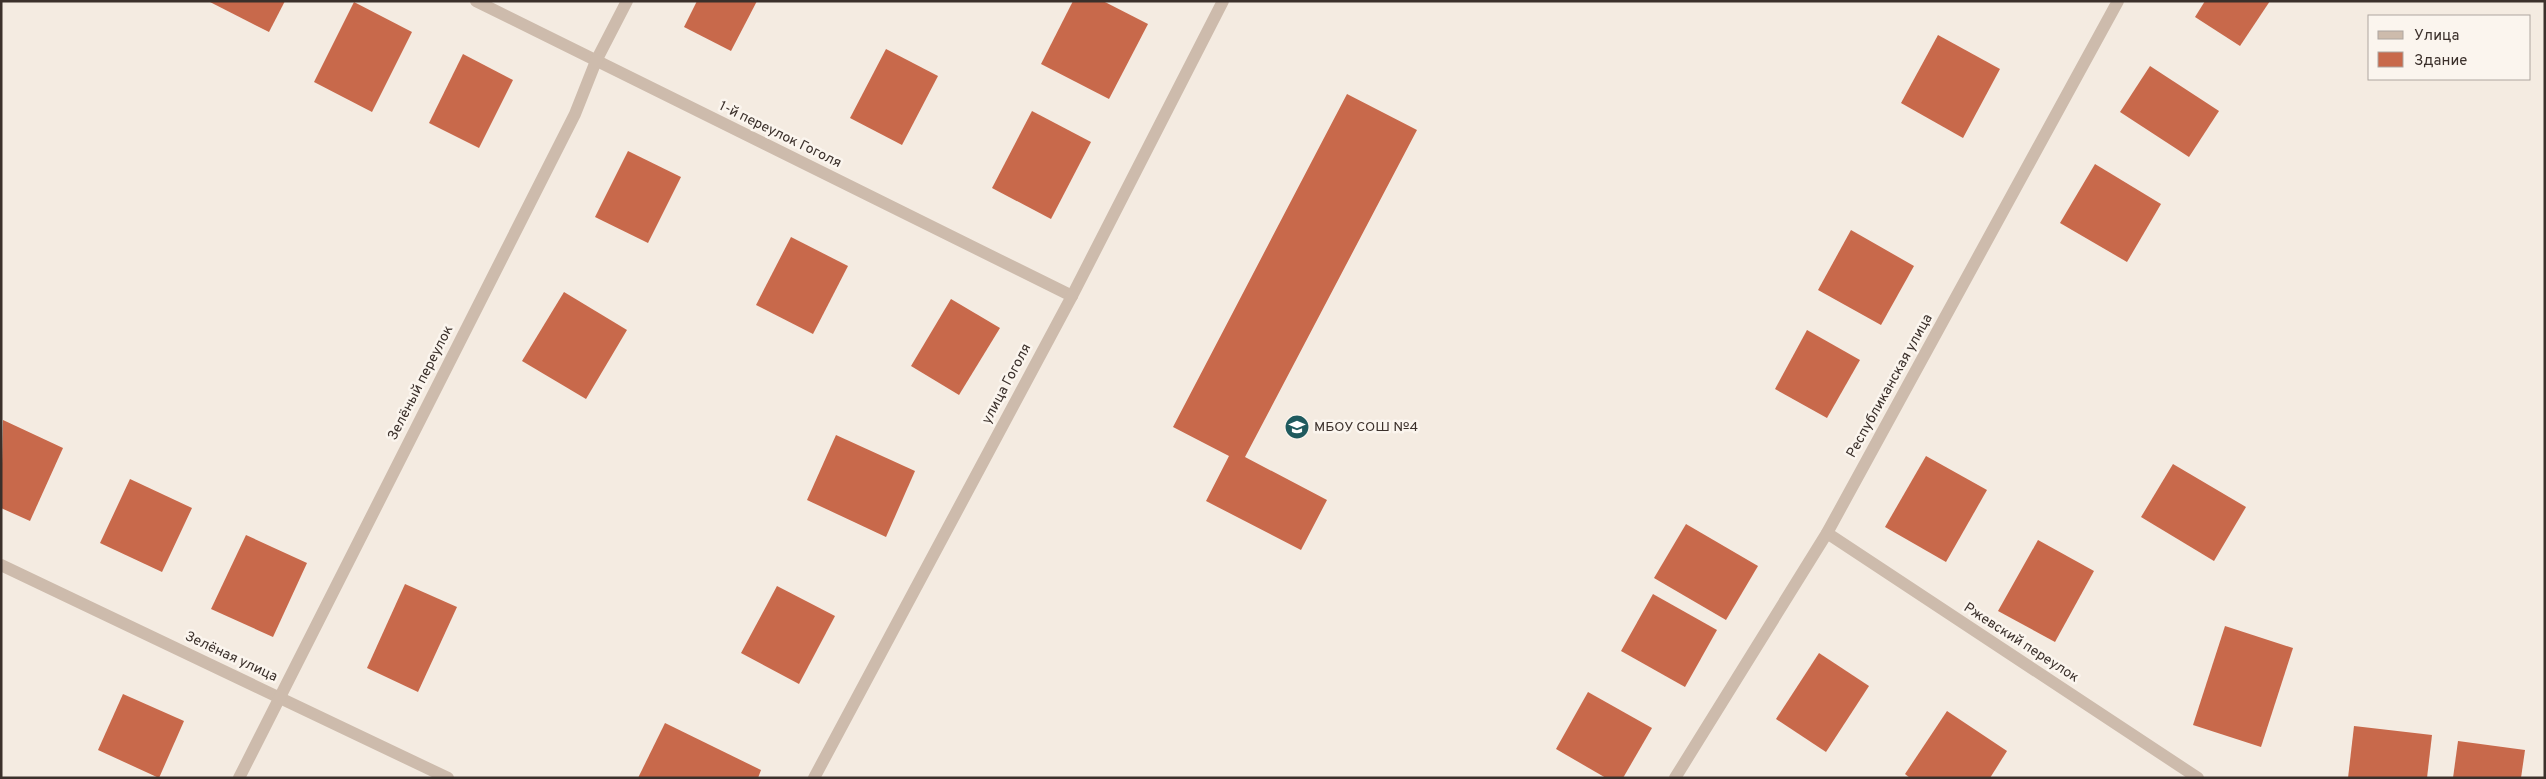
<svg xmlns="http://www.w3.org/2000/svg" width="2546" height="779" viewBox="0 0 2546 779" font-family="Overpass,sans-serif">
<style>
.building{fill:#c8694b}
.lines{fill:none;stroke-linecap:round;stroke-linejoin:round}
.minor{stroke:#cdbbac;stroke-width:12}
.labels{text-anchor:middle;dominant-baseline:central;stroke-width:5;stroke-linejoin:round;paint-order:stroke}
.street-label{font-size:14px;fill:#3b302b;stroke:#fbf5ee}
.poi-label{font-size:14px;fill:#3b302b;stroke:#fbf5ee;text-anchor:start}
</style>
<rect width="100%" height="100%" fill="#f4ebe1"/>
<g class="building">
<polygon points="208,1 285,1 269,32"/>
<polygon points="697,1 757,1 731,51 684,27"/>
<polygon points="1073,1 1103,1 1148,24 1109,99 1041,64"/>
<polygon points="2205,1 2270,1 2240,46 2195,17"/>
<polygon points="354,2 412,32 372,112 314,82"/>
<polygon points="1938,35 2000,69 1963,138 1901,103"/>
<polygon points="886,49 938,76 902,145 850,118"/>
<polygon points="463,54 513,80 479,148 429,123"/>
<polygon points="2150,66 2219,111 2189,157 2120,112"/>
<polygon points="1347,94 1417,130 1245,457 1327,500 1301,550 1206,501 1229,456 1173,427"/>
<polygon points="1032,111 1091,142 1051,219 992,188"/>
<polygon points="628,151 681,177 648,243 595,217"/>
<polygon points="2095,164 2161,204 2127,262 2060,223"/>
<polygon points="1851,230 1914,266 1881,325 1818,290"/>
<polygon points="791,237 848,266 813,334 756,305"/>
<polygon points="564,292 627,330 586,399 522,361"/>
<polygon points="951,299 1000,328 959,395 911,366"/>
<polygon points="1807,330 1860,360 1827,418 1775,389"/>
<polygon points="3,420 63,448 30,521 1,508"/>
<polygon points="836,435 915,471 886,537 807,500"/>
<polygon points="1926,456 1987,490 1946,562 1885,527"/>
<polygon points="2173,464 2246,507 2214,561 2141,517"/>
<polygon points="130,479 192,508 162,572 100,543"/>
<polygon points="1686,524 1758,566 1726,620 1654,578"/>
<polygon points="246,535 307,563 273,637 211,609"/>
<polygon points="2038,540 2094,571 2055,642 1998,611"/>
<polygon points="405,584 457,607 418,692 367,668"/>
<polygon points="777,586 835,616 799,684 741,653"/>
<polygon points="1653,594 1717,630 1685,687 1621,651"/>
<polygon points="2225,626 2293,648 2261,747 2193,725"/>
<polygon points="1819,653 1869,686 1826,752 1776,719"/>
<polygon points="1588,692 1652,728 1623,778 1606,778 1556,749"/>
<polygon points="123,694 184,721 159,778 98,750"/>
<polygon points="1947,711 2007,751 1990,778 1910,778 1905,774"/>
<polygon points="665,723 761,770 758,778 638,778"/>
<polygon points="2354,726 2432,735 2427,778 2348,778"/>
<polygon points="2458,741 2525,750 2521,778 2453,778"/>
</g>
<g class="lines">
<g class="minor">
<polyline points="476,1 1072,296"/>
<polyline points="1827,533 2198,778"/>
<polyline points="1,565 448,778"/>
<polyline points="239,778 575,114 596,61 627,1"/>
<polyline points="814,778 1072,296 1223,1"/>
<polyline points="1675,778 1827,533 2118,1"/>
</g>
</g>
<defs>
<symbol id="school-disc" viewBox="-11 -11 22 22"><circle r="9.5" fill="#1f5a5e" stroke="#fbf5ee"/><path d="M0-5L7-2L0 1L-7-2ZM-4 1L0 2.5L4 1V4Q0 6-4 4Z" fill="#fff"/></symbol>
</defs>
<g fill-rule="evenodd">
<use href="#school-disc" x="1283" y="413" width="28" height="28"/>
</g>
<g class="labels">
<g class="street-label">
<text transform="translate(780 135) rotate(26)">1-й переулок Гоголя</text>
<text transform="translate(421 383) rotate(-63)">Зелёный переулок</text>
<text transform="translate(1007 384) rotate(-62)">улица Гоголя</text>
<text transform="translate(1890 386) rotate(-61)">Республиканская улица</text>
<text transform="translate(2021 643) rotate(33)">Ржевский переулок</text>
<text transform="translate(231 657) rotate(25)">Зелёная улица</text>
</g>
<g class="poi-label">
<text x="1314" y="427">МБОУ СОШ №4</text>
</g>
</g>
<rect width="2546" height="779" fill="none" stroke="#3b302b" stroke-width="5"/>
<rect x="2368" y="15" width="162" height="65" fill="#fbf5ee" stroke="#aea6a0"/>
<rect x="2378" y="31" width="25" height="8" fill="#cdbbac" stroke="#aea6a0"/>
<text x="2414" y="40" font-size="15" fill="#3b302b">Улица</text>
<rect x="2378" y="52" width="25" height="15" fill="#c8694b" stroke="#aea6a0"/>
<text x="2414" y="65" font-size="15" fill="#3b302b">Здание</text>
</svg>
